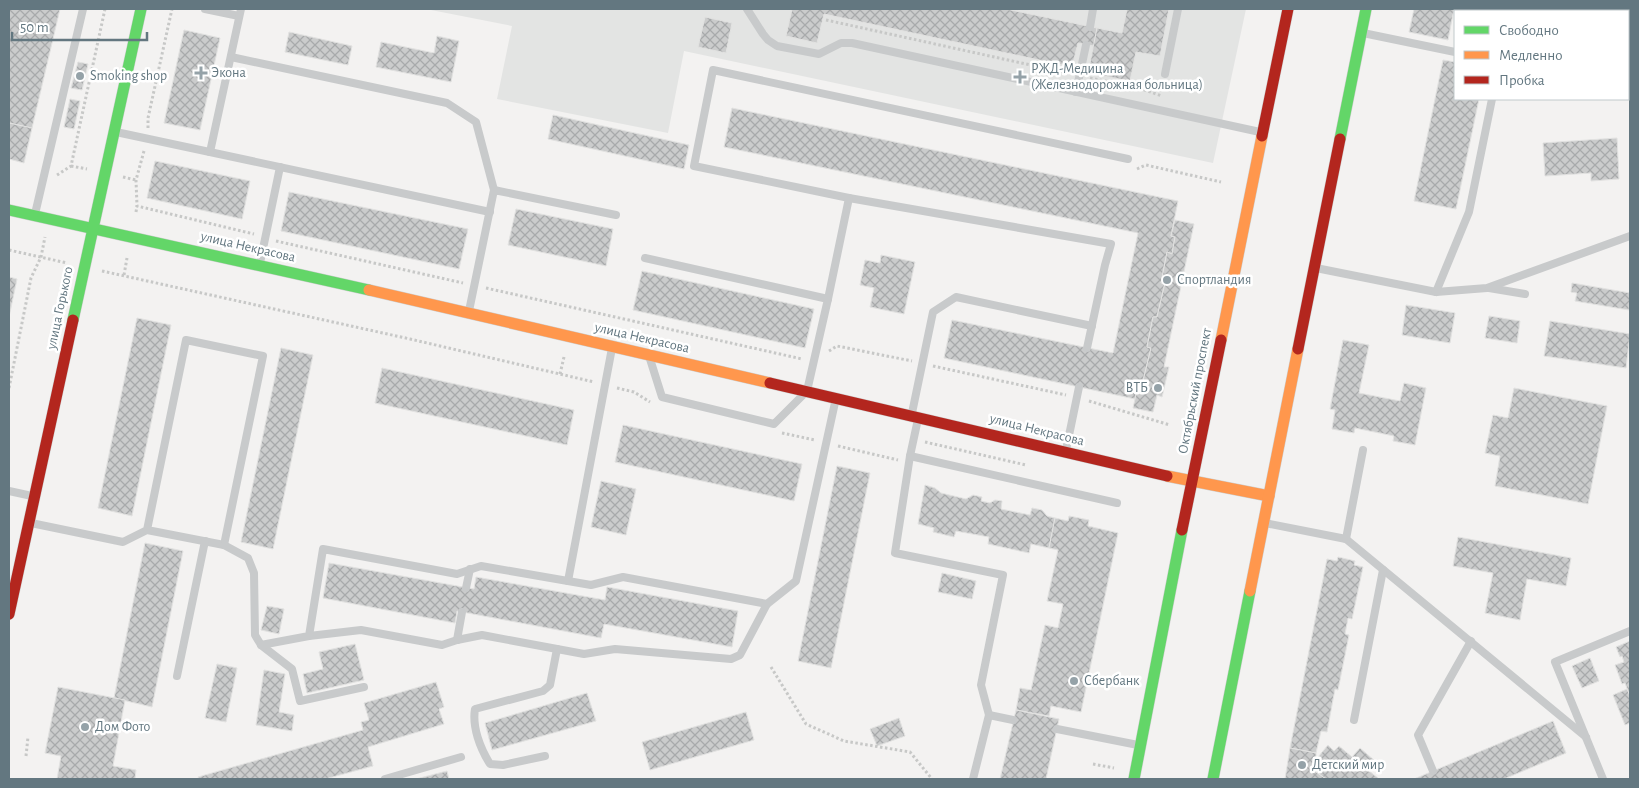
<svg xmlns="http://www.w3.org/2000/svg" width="1639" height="788" viewBox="0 0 1639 788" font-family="'Alegreya Sans',sans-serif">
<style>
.built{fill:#e3e4e3}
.building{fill:url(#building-cross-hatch);stroke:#e2e2e1}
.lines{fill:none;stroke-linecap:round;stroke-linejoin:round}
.fast-casing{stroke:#cecfcf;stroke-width:12}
.slow-casing{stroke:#cecfcf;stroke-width:12}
.jam-casing{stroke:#cecfcf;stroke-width:12}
.path{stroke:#c7c8c7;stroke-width:3;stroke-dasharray:2.5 2.5;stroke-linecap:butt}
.lane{stroke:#c8cacb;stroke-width:8}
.fast{stroke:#63d668;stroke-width:11}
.slow{stroke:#ff974d;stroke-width:11}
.jam{stroke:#b3261e;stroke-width:11}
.poi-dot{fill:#95a2a8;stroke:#fff;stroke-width:2}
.labels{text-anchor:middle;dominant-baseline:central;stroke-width:5;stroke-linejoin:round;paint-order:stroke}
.poi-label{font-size:14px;fill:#637780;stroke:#fff;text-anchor:start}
.street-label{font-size:14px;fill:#637780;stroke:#fff}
</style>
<defs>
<pattern id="building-cross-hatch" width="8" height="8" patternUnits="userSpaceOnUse" patternTransform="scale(1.25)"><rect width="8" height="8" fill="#cbcccc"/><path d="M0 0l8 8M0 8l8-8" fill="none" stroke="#a8aaab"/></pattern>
</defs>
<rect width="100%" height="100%" fill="#f3f2f1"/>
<polygon class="built" points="426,9 1246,9 1213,163 684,51 668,133 497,99 512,26"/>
<g class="building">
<polygon points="9,9 60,9 32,128 9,123"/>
<polygon points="792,9 1006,9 1097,28 1094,46 1078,43 1072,67 824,14 817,43 786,36"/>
<polygon points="1127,9 1169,9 1160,56 1136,52 1130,81 1088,73 1097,28 1122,33"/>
<polygon points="1414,9 1454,9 1448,40 1409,32"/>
<polygon points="705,17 732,23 726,53 698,47"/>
<polygon points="184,30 220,38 200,130 164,123"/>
<polygon points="289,32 352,46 348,65 285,52"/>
<polygon points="437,36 459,41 451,82 376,67 381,42 434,53"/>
<polygon points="1443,60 1455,62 1455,99 1479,99 1456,209 1414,201"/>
<polygon points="78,62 88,64 82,90 71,88"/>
<polygon points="70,99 80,101 74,129 64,127"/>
<polygon points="732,108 1178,201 1171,236 1175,237 1172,254 1167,252 1161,283 1165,283 1157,317 1153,317 1147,347 1151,348 1143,381 1139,381 1135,399 944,358 952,320 1113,353 1138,233 724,147"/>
<polygon points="553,115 689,145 684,169 548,139"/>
<polygon points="9,123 32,128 24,163 9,159"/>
<polygon points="1617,138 1619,179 1591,181 1591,173 1545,176 1543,143"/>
<polygon points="155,161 250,181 242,219 147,198"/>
<polygon points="289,192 468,229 459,269 281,231"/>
<polygon points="516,209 613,229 606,266 508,245"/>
<polygon points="1175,220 1194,224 1164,367 1169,367 1162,397 1157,395 1153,412 1133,408 1139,381 1143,381 1151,348 1147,347 1153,317 1157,317 1165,283 1161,283 1167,252 1172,254 1175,237 1171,236"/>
<polygon points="881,255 915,262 904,314 870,307 874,288 860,285 865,260 880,263"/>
<polygon points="642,271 814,309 805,348 633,310"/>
<polygon points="9,277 17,279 9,317"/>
<polygon points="1572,283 1630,293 1629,310 1575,301 1577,293 1571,292"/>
<polygon points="1406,305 1455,313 1450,343 1402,335"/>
<polygon points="1489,316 1520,321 1517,343 1485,338"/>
<polygon points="137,318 171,325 132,516 98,508"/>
<polygon points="1550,321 1630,334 1626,368 1544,356"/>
<polygon points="1343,340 1369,345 1359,393 1400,401 1404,383 1426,388 1415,445 1393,441 1394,436 1355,428 1354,433 1332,429 1335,410 1330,409"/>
<polygon points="281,348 313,355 273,549 241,542"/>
<polygon points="382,368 574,410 567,445 375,403"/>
<polygon points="1514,388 1607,406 1588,504 1495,486 1500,456 1485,453 1493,415 1508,418"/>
<polygon points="623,425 802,464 794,501 615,462"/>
<polygon points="837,466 870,473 831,668 798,661"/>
<polygon points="601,481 636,489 626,535 591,527"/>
<polygon points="925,485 935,488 941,493 966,499 973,495 982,497 981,501 990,503 995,500 1002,501 1001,509 1030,515 1032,508 1042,510 1047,516 1055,518 1049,548 1031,544 1029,553 988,544 989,537 956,531 954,537 933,532 934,528 918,524"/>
<polygon points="1069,516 1089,520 1088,526 1118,533 1081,712 1051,706 1049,716 1016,710 1020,688 1031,690 1045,625 1058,628 1063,604 1047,601 1058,550 1049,548 1055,518 1068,521"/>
<polygon points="1458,537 1571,558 1566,586 1527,579 1520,620 1485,613 1493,573 1453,566"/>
<polygon points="145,543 183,551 152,707 114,698"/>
<polygon points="1338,557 1355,561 1354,565 1363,567 1352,619 1348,618 1345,634 1349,635 1338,690 1335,689 1327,732 1321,731 1316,753 1290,748 1327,559 1337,561"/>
<polygon points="329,563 474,589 476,577 605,600 607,587 738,611 732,647 604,624 601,638 457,611 455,623 323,598"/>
<polygon points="942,573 976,581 972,599 938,592"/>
<polygon points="267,606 284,609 279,634 261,630"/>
<polygon points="1630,641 1630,696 1625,683 1622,684 1615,665 1624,662 1622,656 1620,657 1616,647"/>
<polygon points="355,644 364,680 307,693 303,674 323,669 319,652"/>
<polygon points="1590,658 1599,681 1582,688 1572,666"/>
<polygon points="217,664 237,668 226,722 205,718"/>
<polygon points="264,670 285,674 279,712 294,715 292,731 256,725"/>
<polygon points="436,682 444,707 439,709 444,724 368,747 373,766 325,779 199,779 198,777 363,730 361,722 369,720 364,703"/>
<polygon points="58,687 125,700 113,766 136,770 135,779 57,779 61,756 45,753"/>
<polygon points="1627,689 1630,696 1630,723 1625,725 1613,695"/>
<polygon points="587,693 596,721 492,750 485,723"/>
<polygon points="1016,710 1059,719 1046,779 1000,779"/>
<polygon points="746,712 754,740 650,770 642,742"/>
<polygon points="899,718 905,736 877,746 870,729"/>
<polygon points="1553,721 1566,753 1504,779 1414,779"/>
<polygon points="1328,745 1334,751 1339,746 1352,757 1360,748 1375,761 1368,770 1379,779 1326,779 1316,772 1320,768 1314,762"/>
<polygon points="1290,748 1316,753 1316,758 1314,762 1320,768 1316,772 1326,779 1285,779"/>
<polygon points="447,771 449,779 416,779"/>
</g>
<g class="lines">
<defs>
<g id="fast">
<polyline points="1340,139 1366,9"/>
<polyline points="9,210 369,290"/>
<polyline points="73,320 141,9"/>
<polyline points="1134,779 1182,530"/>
<polyline points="1213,779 1250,591"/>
</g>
<g id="slow">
<polyline points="369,290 770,383"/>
<polyline points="1221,340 1262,136"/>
<polyline points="1167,476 1269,496"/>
<polyline points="1250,591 1298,349"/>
</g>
<g id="jam">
<polyline points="1262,136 1288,9"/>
<polyline points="1298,349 1340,139"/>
<polyline points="770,383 1167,476"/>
<polyline points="1182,530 1221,340"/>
<polyline points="9,614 73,320"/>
</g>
</defs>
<use href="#fast" class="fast-casing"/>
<use href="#slow" class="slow-casing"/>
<use href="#jam" class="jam-casing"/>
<g class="path">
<polyline points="826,20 1067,73"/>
<polyline points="1090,78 1139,88 1162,96"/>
<polyline points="148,128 148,118 172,9"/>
<polyline points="144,151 136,180 137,206 254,234"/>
<polyline points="71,166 87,169"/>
<polyline points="1137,169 1146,165 1221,182"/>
<polyline points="57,175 71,166 105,9"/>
<polyline points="123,177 136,180"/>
<polyline points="136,212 137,206"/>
<polyline points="276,241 463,283"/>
<polyline points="9,250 67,263"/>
<polyline points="102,271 410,339 594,382"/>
<polyline points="124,275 127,258"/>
<polyline points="486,288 802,359"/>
<polyline points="829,351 837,346 912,361"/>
<polyline points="933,366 1066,395"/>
<polyline points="560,374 564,357"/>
<polyline points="9,388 31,278 41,257 45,237"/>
<polyline points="617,388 634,392 650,402"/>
<polyline points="1089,401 1170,425"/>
<polyline points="782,433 815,440"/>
<polyline points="925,442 1026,465"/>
<polyline points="838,446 898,460"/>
<polyline points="771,667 806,724 844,741 910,752 932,779"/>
<polyline points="26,756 28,737"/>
<polyline points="1093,764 1114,768"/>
</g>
<g class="lane">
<polyline points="205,9 239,16"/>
<polyline points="747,9 763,34 768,40 777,46 819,54 841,43 852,43 1260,132"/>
<polyline points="1475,11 1475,9"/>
<polyline points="1090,27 1093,9"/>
<polyline points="1363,33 1455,52"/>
<polyline points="1628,50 1630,49"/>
<polyline points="231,57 447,103 476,122 494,190"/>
<polyline points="1165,74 1178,9"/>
<polyline points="1076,92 1086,45"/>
<polyline points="116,132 490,212"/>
<polyline points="210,152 241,9"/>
<polyline points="849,198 1111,244 1105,265 1087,348"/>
<polyline points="35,214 83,9"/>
<polyline points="645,258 828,299 807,391 774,424 662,397 650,359"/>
<polyline points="260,263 280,167"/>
<polyline points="1316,268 1436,292 1487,288 1630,236"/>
<polyline points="1489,288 1525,294"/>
<polyline points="1436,292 1469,212 1492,99"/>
<polyline points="828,299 849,198 694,166 713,70 1128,159"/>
<polyline points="469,311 494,190 616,215"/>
<polyline points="912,413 933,312 956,297 1092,326"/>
<polyline points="918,419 910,456 895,553 1003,575 981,685 989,715 973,779"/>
<polyline points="1066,450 1079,387"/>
<polyline points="910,456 1117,503"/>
<polyline points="9,491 32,496"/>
<polyline points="31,523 123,542 147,530 224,545 263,356 186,340 147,530"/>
<polyline points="1265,523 1346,539 1586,737"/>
<polyline points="1346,539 1363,450"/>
<polyline points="224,545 248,558 254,573 255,635 261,645 292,669 300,701 364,687"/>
<polyline points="568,581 612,348"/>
<polyline points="466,588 470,569"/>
<polyline points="309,636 361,630 442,645 457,640 482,635 584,654 615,649 731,659 740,655 767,604"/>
<polyline points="457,640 462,612"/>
<polyline points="261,645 309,636 323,549 457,574 481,566 591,585 623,577 767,604 796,581 836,398"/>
<polyline points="177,676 205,541"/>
<polyline points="989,715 1013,720"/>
<polyline points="1354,720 1383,570"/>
<polyline points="1057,729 1138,745"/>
<path d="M545,756l-42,9 -13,-1c-10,-16 -18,-37 -15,-55l68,-18 7,-6 7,-36"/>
<polyline points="1433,771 1418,735 1471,641"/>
<polyline points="385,779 461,757"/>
<polyline points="1603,779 1555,662 1630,631"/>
</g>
<use href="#fast" class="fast"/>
<use href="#slow" class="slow"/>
<use href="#jam" class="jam"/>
</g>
<g class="poi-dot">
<path d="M198.5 65.5h5v5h5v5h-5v5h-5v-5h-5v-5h5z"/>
<circle cx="80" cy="76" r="5"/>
<path d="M1017.5 69.5h5v5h5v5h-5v5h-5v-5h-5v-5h5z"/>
<circle cx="1167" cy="280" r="5"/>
<circle cx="1158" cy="388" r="5"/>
<circle cx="1074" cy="681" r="5"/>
<circle cx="85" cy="727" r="5"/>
<circle cx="1302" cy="765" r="5"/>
</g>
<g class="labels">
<g class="poi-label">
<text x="1031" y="69">РЖД-Медицина<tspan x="1031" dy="16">(Железнодорожная больница)</tspan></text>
<text x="211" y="73">Экона</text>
<text x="90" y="76">Smoking shop</text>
<text x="1177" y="280">Спортландия</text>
<text x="1148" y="388" text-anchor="end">ВТБ</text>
<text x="1084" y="681">Сбербанк</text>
<text x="95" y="727">Дом Фото</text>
<text x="1312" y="765">Детский мир</text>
</g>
<g class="street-label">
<text transform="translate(248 247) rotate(13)">улица Некрасова</text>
<text transform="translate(60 308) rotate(-78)">улица Горького</text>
<text transform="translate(642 338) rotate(13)">улица Некрасова</text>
<text transform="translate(1195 391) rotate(-79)">Октябрьский проспект</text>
<text transform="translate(1037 430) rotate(14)">улица Некрасова</text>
</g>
</g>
<rect width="1639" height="788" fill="none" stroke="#637780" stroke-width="20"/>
<rect x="1454" y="10" width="175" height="90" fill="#ffffff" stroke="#c1c9cc"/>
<rect x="1464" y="26" width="25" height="8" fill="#63d668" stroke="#c1c9cc"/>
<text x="1499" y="35" font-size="15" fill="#637780">Свободно</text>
<rect x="1464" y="51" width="25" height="8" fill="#ff974d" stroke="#c1c9cc"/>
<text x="1499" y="60" font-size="15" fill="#637780">Медленно</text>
<rect x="1464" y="76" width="25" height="8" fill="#b3261e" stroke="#c1c9cc"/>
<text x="1499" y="85" font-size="15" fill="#637780">Пробка</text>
<path d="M12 32v8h135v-8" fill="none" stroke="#637780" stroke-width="2.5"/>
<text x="20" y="32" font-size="15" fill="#637780" stroke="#ffffff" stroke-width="4" paint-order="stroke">50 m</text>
</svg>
